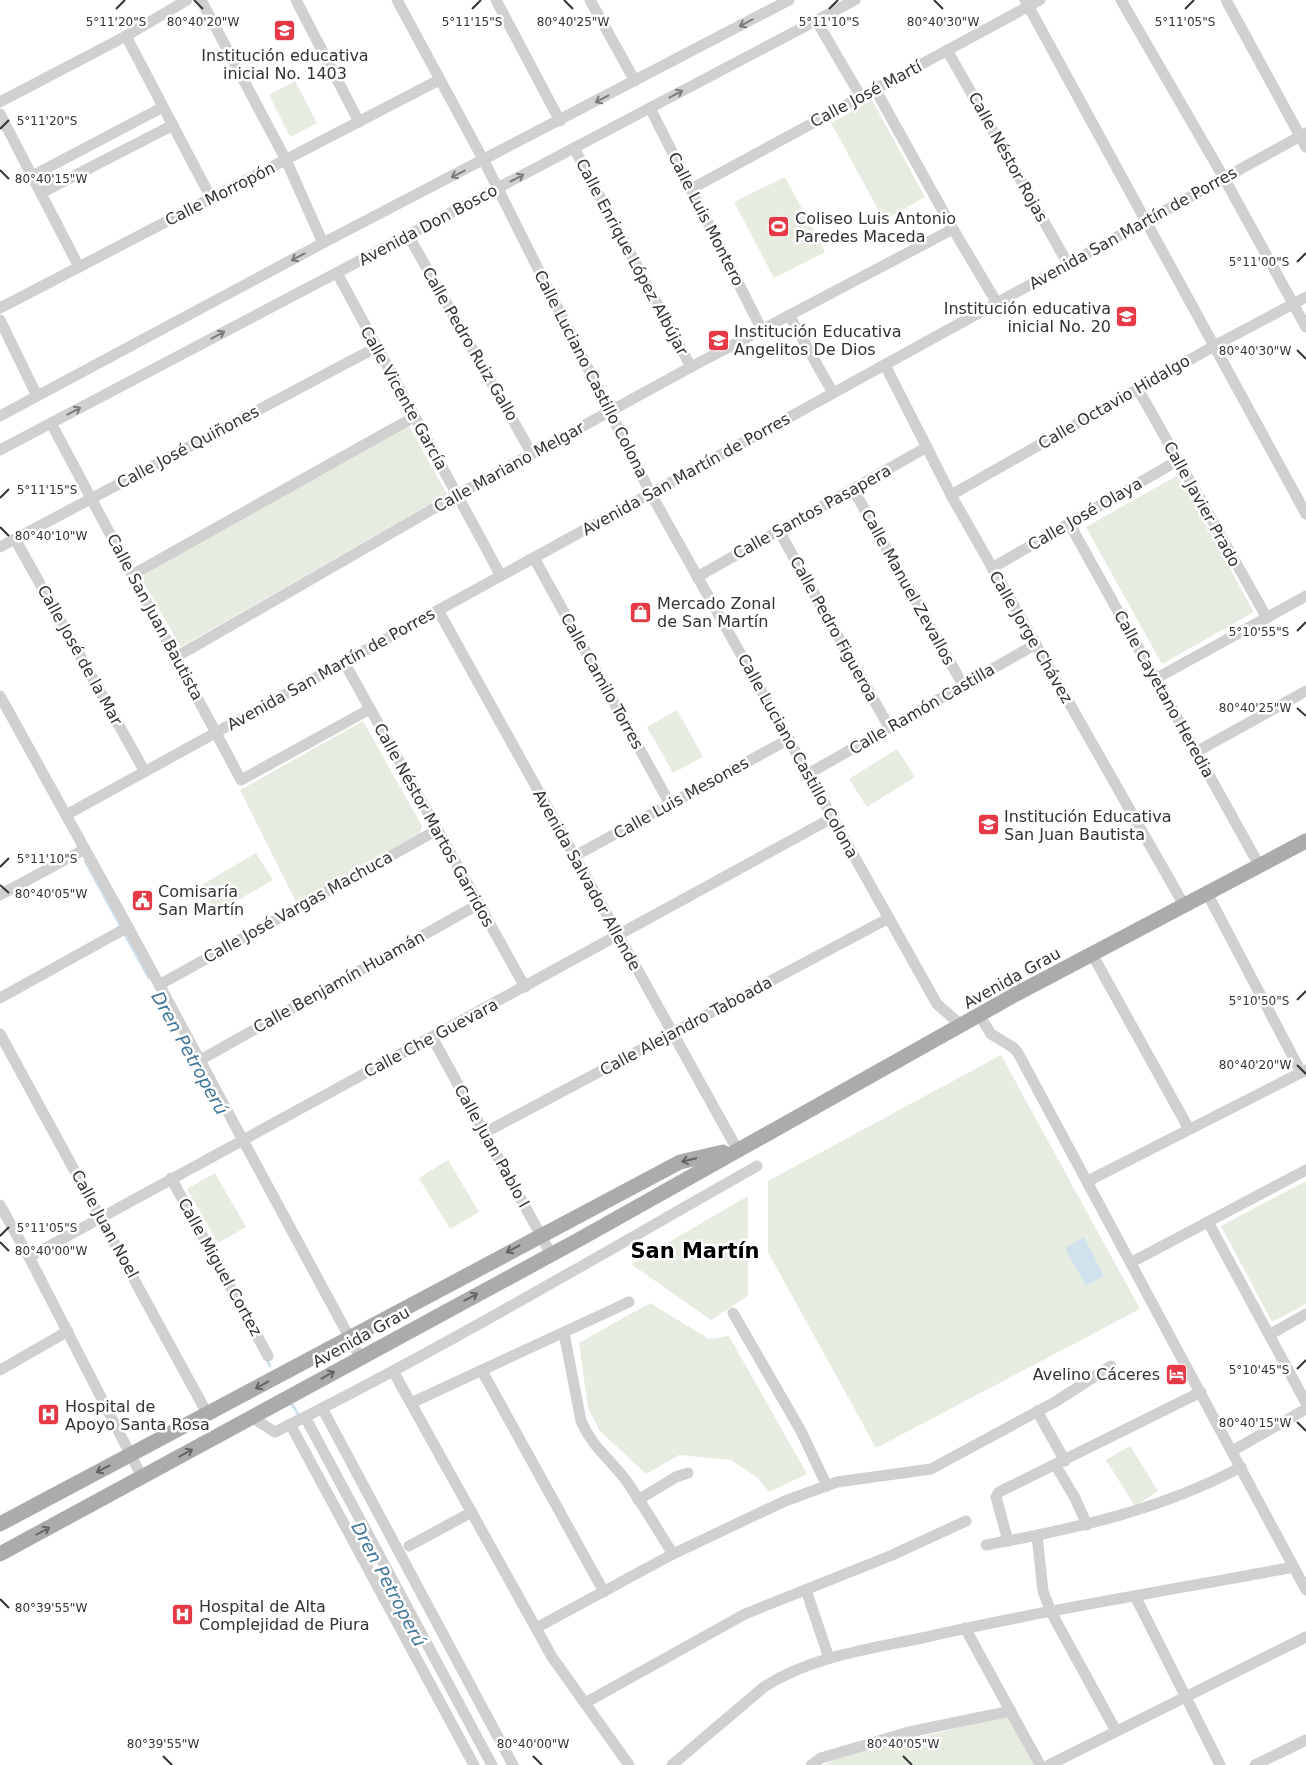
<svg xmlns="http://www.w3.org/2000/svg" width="1306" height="1765" viewBox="0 0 1306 1765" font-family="'DejaVu Sans',sans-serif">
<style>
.green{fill:#e6ecdf}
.water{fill:#cfe2ee}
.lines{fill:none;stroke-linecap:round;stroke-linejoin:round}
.stream{stroke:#cfe2ee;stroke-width:3}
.minor{stroke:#d0d0d0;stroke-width:11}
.major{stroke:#ababab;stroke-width:15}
.oneway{stroke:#7a7a7a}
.oneway2{stroke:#636363}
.ticks{fill:none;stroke:#333;stroke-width:2}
.labels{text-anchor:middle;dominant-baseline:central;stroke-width:5;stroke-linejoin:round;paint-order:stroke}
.poi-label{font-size:16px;fill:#333;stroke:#fff;text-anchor:start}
.street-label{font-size:16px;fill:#333;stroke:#fff}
.water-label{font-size:18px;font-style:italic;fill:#3f7597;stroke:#fff}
.district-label{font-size:21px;font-weight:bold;fill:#000;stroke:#fff}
.ticks-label{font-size:12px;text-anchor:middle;fill:#333;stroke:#fff;stroke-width:5;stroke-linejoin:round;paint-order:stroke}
</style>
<rect width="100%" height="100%" fill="#fff"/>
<g class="green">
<polygon points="295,81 317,123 290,137 269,95"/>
<polygon points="872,100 925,197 884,220 831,123"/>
<polygon points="785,177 825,252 774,278 734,202"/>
<polygon points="408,424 447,494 181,647 139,575"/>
<polygon points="1178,475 1254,612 1162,664 1086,527"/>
<polygon points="677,710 703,757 673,773 647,727"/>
<polygon points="363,721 422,826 420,833 296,902 240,790"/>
<polygon points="897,749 915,777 867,807 849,779"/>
<polygon points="256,853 273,880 216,913 200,886"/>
<polygon points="1001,1055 1140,1309 876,1448 768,1252 768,1181"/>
<polygon points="448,1160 479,1212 450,1229 419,1178"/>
<polygon points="215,1173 246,1227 218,1243 187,1189"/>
<polygon points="1306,1181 1306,1304 1272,1322 1221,1226"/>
<polygon points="748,1196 748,1296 711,1320 631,1264"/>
<polygon points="650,1303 709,1339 729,1336 807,1474 769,1492 758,1478 731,1460 679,1455 646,1474 600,1431 588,1408 579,1343"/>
<polygon points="1130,1446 1158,1491 1135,1506 1106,1460"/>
<polygon points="1009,1716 1033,1765 824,1765 839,1756"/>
</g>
<polygon class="water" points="1084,1237 1104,1276 1086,1286 1065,1248"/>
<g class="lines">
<g class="stream">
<polyline points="85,861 121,927"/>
<polyline points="124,933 149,978"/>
<polyline points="266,1358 270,1366"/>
<polyline points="291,1403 300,1417"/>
</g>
<g class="minor">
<polyline points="201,0 286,160 323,243"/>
<polyline points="296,0 359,122"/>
<polyline points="397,0 484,161 651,494 937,1004 961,1025"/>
<polyline points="496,0 560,121"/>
<polyline points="590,0 635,81"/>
<polyline points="1025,0 1306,514"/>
<polyline points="1121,0 1224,178 1306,327"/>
<polyline points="1226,0 1306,147"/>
<polyline points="816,20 861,97"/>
<polyline points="126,36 211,198"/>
<polyline points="947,50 1068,264"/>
<polyline points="875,89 953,229 997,303"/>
<polyline points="0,102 126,36 187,0"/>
<polyline points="650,108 762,330"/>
<polyline points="0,114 79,267"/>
<polyline points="574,148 691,367"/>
<polyline points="32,176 163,107"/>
<polyline points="691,189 1040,0"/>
<polyline points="41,193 173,125"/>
<polyline points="408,235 532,454"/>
<polyline points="337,273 501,576"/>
<polyline points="0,308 439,80"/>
<polyline points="789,315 833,393"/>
<polyline points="0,320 37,396"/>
<polyline points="885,365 951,495 1184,905"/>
<polyline points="1138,389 1267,618"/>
<polyline points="0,416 323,243 789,0"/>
<polyline points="51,423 241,780 370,709"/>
<polyline points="0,450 855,0"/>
<polyline points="853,489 963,685"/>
<polyline points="951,495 1214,346 1306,297"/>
<polyline points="1069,523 1259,865"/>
<polyline points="779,531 889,727"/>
<polyline points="15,539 145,772"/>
<polyline points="0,547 375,348"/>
<polyline points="534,558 670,804"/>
<polyline points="992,568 1177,461"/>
<polyline points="132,575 414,417"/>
<polyline points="697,577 927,447"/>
<polyline points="438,610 737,1149"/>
<polyline points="176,657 457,495 691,367 953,229"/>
<polyline points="344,662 525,987"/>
<polyline points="1155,679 1306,596"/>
<polyline points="0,696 128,927 360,1357"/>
<polyline points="1196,752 1306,691"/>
<polyline points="808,774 1036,644"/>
<polyline points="66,815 1306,133"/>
<polyline points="573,857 789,739"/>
<polyline points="1207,893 1301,1072"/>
<polyline points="0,895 85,849"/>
<polyline points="1092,954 1189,1129"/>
<polyline points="159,985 437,830"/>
<polyline points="0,998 128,927"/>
<polyline points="979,1015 991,1034 1014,1048 1018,1053 1306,1590"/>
<polyline points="0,1034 208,1415"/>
<polyline points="432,1037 551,1254"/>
<polyline points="200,1060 479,904"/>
<polyline points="484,1133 889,918"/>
<polyline points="171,1178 268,1356"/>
<polyline points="1088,1181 1306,1070"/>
<polyline points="0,1205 29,1257 142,1477"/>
<polyline points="1208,1222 1306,1403"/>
<polyline points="29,1257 832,818"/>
<polyline points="1132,1262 1306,1170"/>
<polyline points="733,1313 801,1431 827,1486"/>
<path d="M564,1333l17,88c12,27 27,36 44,58 17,24 32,50 48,75"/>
<polyline points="1269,1335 1306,1314"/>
<polyline points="0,1370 68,1331"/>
<polyline points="393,1371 552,1657 629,1765"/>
<polyline points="482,1371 604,1592"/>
<polyline points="411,1403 629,1302"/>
<polyline points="322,1408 513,1765"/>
<polyline points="1037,1411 1065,1461"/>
<path d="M251,1417l24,15c165,-82 323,-176 482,-266"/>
<polyline points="305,1417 492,1765"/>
<polyline points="290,1424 474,1765"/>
<polyline points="1232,1451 1306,1409"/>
<polyline points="1056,1466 1075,1498 1087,1525"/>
<polyline points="638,1500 676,1477 688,1473"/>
<polyline points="1037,1536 1043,1591 1051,1612 1116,1731"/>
<polyline points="1008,1541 996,1497 999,1492 1201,1392"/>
<path d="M986,1545c88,-16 175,-35 255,-78"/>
<polyline points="409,1546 472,1512"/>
<polyline points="806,1590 829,1658"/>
<polyline points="1135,1596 1220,1765"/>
<polyline points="536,1628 673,1554 785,1501 837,1482 931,1469 1055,1402 1111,1366"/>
<polyline points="965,1628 1040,1765"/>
<polyline points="585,1703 745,1614 890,1556 966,1521"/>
<path d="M672,1765l92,-78c46,-30 105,-38 158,-49 123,-28 248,-48 372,-71"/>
<polyline points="811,1765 821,1758 909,1732 1011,1711"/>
<polyline points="1049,1765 1306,1637"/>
<polyline points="1255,1765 1306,1740"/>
</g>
<g class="major">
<polyline points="0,1524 680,1162 723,1152"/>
<polyline points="0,1554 580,1239 1018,993 1306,841"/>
</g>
</g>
<defs><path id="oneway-shaft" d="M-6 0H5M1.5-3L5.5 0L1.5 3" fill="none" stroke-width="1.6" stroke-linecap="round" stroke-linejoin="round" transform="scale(1.25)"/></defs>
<g class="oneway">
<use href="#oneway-shaft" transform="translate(746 23) rotate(152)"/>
<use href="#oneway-shaft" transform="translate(676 94) rotate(-28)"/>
<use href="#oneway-shaft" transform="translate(602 99) rotate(152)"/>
<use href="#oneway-shaft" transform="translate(458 174) rotate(153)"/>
<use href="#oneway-shaft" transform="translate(517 178) rotate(-28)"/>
<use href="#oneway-shaft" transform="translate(298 257) rotate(152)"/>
<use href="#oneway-shaft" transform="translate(218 335) rotate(-28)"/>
<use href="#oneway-shaft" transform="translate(74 411) rotate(-28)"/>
</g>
<g class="oneway2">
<use href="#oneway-shaft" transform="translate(689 1160) rotate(167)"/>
<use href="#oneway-shaft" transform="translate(513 1249) rotate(152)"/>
<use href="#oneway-shaft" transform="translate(471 1297) rotate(-28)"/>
<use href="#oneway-shaft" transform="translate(328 1375) rotate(-29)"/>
<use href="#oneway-shaft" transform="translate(262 1385) rotate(151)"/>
<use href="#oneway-shaft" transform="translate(186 1453) rotate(-29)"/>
<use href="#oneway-shaft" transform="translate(103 1469) rotate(152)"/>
<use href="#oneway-shaft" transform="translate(43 1531) rotate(-28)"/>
</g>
<path class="ticks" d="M194,0l9,9M564,0l9,9M934,0l9,9M116,9l9,-9M472,9l9,-9M829,9l9,-9M1185,9l9,-9M0,129l9,-9M0,170l9,9M1297,262l9,-9M1297,350l9,9M0,498l9,-9M0,527l9,9M1297,631l9,-9M1297,708l9,8M0,867l9,-9M0,885l9,8M1297,1000l9,-9M1297,1065l9,9M0,1236l9,-9M0,1242l9,9M1297,1369l9,-9M1297,1422l9,9M0,1599l9,9M163,1756l9,9M533,1756l9,9M903,1756l9,9"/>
<defs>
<symbol id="school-square" viewBox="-11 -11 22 22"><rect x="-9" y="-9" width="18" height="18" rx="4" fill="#e63946" stroke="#fff"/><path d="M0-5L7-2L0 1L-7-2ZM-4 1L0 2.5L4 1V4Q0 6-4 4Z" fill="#fff"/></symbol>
<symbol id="stadium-square" viewBox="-11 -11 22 22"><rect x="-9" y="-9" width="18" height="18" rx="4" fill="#e63946" stroke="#fff"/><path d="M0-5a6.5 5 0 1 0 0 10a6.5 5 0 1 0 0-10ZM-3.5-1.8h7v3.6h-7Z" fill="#fff"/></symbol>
<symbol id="shop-square" viewBox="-11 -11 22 22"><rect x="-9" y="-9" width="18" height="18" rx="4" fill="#e63946" stroke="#fff"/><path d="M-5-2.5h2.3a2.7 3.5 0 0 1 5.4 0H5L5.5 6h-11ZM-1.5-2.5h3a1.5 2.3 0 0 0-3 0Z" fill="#fff"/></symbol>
<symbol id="civic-square" viewBox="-11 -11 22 22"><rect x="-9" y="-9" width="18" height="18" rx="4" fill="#e63946" stroke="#fff"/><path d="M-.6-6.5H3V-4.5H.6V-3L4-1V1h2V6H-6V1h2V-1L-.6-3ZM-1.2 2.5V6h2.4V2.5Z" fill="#fff"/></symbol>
<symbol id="hotel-square" viewBox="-11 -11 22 22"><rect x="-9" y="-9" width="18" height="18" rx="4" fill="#e63946" stroke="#fff"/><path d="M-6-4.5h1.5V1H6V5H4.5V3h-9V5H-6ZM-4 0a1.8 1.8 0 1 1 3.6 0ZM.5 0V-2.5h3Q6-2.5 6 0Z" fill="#fff"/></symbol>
<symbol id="hospital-square" viewBox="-11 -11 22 22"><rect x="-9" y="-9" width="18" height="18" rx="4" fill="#e63946" stroke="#fff"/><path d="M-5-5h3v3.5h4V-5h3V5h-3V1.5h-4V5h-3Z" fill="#fff"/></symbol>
</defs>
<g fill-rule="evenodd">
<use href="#school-square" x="272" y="18" width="25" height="25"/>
<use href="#stadium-square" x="766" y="214" width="25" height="25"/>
<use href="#school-square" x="1114" y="304" width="25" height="25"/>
<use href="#school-square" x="706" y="328" width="25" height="25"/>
<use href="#shop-square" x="628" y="600" width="25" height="25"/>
<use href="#school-square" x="976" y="812" width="25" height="25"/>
<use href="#civic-square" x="130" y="888" width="25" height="25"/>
<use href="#hotel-square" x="1164" y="1362" width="25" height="25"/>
<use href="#hospital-square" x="36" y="1402" width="25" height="25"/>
<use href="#hospital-square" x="170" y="1602" width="25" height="25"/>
</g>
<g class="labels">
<g class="poi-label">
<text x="285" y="55" text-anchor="middle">Institución educativa<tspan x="285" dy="18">inicial No. 1403</tspan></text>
<text x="795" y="218">Coliseo Luis Antonio<tspan x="795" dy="18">Paredes Maceda</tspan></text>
<text x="1111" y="308" text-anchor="end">Institución educativa<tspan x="1111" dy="18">inicial No. 20</tspan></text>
<text x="734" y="331">Institución Educativa<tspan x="734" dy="18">Angelitos De Dios</tspan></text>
<text x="657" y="603">Mercado Zonal<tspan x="657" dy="18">de San Martín</tspan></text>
<text x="1004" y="816">Institución Educativa<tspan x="1004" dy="18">San Juan Bautista</tspan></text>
<text x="158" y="891">Comisaría<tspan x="158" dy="18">San Martín</tspan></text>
<text x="1160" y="1374" text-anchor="end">Avelino Cáceres</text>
<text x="65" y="1406">Hospital de<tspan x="65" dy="18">Apoyo Santa Rosa</tspan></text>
<text x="199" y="1606">Hospital de Alta<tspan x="199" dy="18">Complejidad de Piura</tspan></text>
</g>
<g class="street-label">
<text transform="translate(866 94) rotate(-28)">Calle José Martí</text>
<text transform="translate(1008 157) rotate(61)">Calle Néstor Rojas</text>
<text transform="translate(220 194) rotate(-27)">Calle Morropón</text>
<text transform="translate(706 219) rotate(63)">Calle Luis Montero</text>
<text transform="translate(428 225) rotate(-28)">Avenida Don Bosco</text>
<text transform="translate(1133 228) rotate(-29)">Avenida San Martín de Porres</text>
<text transform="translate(632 257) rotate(62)">Calle Enrique López Albújar</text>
<text transform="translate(470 344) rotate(60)">Calle Pedro Ruiz Gallo</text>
<text transform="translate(591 374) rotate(63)">Calle Luciano Castillo Colona</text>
<text transform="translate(404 398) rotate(61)">Calle Vicente García</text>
<text transform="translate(1114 402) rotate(-30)">Calle Octavio Hidalgo</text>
<text transform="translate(188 447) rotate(-28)">Calle José Quiñones</text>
<text transform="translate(509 467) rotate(-29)">Calle Mariano Melgar</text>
<text transform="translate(686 474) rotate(-29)">Avenida San Martín de Porres</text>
<text transform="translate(1202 504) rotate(61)">Calle Javier Prado</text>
<text transform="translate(812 512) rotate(-29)">Calle Santos Pasapera</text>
<text transform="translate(1085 514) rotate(-30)">Calle José Olaya</text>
<text transform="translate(908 587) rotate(61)">Calle Manuel Zevallos</text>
<text transform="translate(155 617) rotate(62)">Calle San Juan Bautista</text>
<text transform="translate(834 629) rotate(61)">Calle Pedro Figueroa</text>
<text transform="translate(1031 637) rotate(60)">Calle Jorge Chávez</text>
<text transform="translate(80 655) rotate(61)">Calle José de la Mar</text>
<text transform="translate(331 669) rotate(-29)">Avenida San Martín de Porres</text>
<text transform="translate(602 681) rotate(61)">Calle Camilo Torres</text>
<text transform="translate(1164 694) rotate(61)">Calle Cayetano Heredia</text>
<text transform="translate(922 709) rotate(-30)">Calle Ramón Castilla</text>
<text transform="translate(798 756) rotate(61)">Calle Luciano Castillo Colona</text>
<text transform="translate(681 798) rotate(-29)">Calle Luis Mesones</text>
<text transform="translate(434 825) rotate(61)">Calle Néstor Martos Garridos</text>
<text transform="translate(587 880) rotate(61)">Avenida Salvador Allende</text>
<text transform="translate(298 907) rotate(-29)">Calle José Vargas Machuca</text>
<text transform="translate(1012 978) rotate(-29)">Avenida Grau</text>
<text transform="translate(339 982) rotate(-29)">Calle Benjamín Huamán</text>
<text transform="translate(686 1026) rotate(-28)">Calle Alejandro Taboada</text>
<text transform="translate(431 1038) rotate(-28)">Calle Che Guevara</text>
<text transform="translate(492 1146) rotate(61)">Calle Juan Pablo I</text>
<text transform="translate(105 1224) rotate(61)">Calle Juan Noel</text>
<text transform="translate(220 1267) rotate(61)">Calle Miguel Cortez</text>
<text transform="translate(361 1337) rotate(-29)">Avenida Grau</text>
</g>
<g class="water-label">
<text transform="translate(190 1053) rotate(61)">Dren Petroperú</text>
<text transform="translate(389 1584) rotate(62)">Dren Petroperú</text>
</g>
<g class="district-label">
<text x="695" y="1251">San Martín</text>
</g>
</g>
<g class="ticks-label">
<text x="203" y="26">80°40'20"W</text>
<text x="573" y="26">80°40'25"W</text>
<text x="943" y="26">80°40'30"W</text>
<text x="472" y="26">5°11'15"S</text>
<text x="1185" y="26">5°11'05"S</text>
<text x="116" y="26">5°11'20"S</text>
<text x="829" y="26">5°11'10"S</text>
<text x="47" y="125">5°11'20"S</text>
<text x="51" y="183">80°40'15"W</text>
<text x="1259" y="266">5°11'00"S</text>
<text x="1255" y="355">80°40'30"W</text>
<text x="47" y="494">5°11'15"S</text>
<text x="51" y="540">80°40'10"W</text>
<text x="1259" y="636">5°10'55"S</text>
<text x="1255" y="712">80°40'25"W</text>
<text x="47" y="863">5°11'10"S</text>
<text x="51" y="898">80°40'05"W</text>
<text x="1259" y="1005">5°10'50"S</text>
<text x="1255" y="1069">80°40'20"W</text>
<text x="47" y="1232">5°11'05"S</text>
<text x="51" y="1255">80°40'00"W</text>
<text x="1259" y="1374">5°10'45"S</text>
<text x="1255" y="1427">80°40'15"W</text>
<text x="51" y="1612">80°39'55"W</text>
<text x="163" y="1748">80°39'55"W</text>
<text x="533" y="1748">80°40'00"W</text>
<text x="903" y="1748">80°40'05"W</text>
</g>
</svg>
